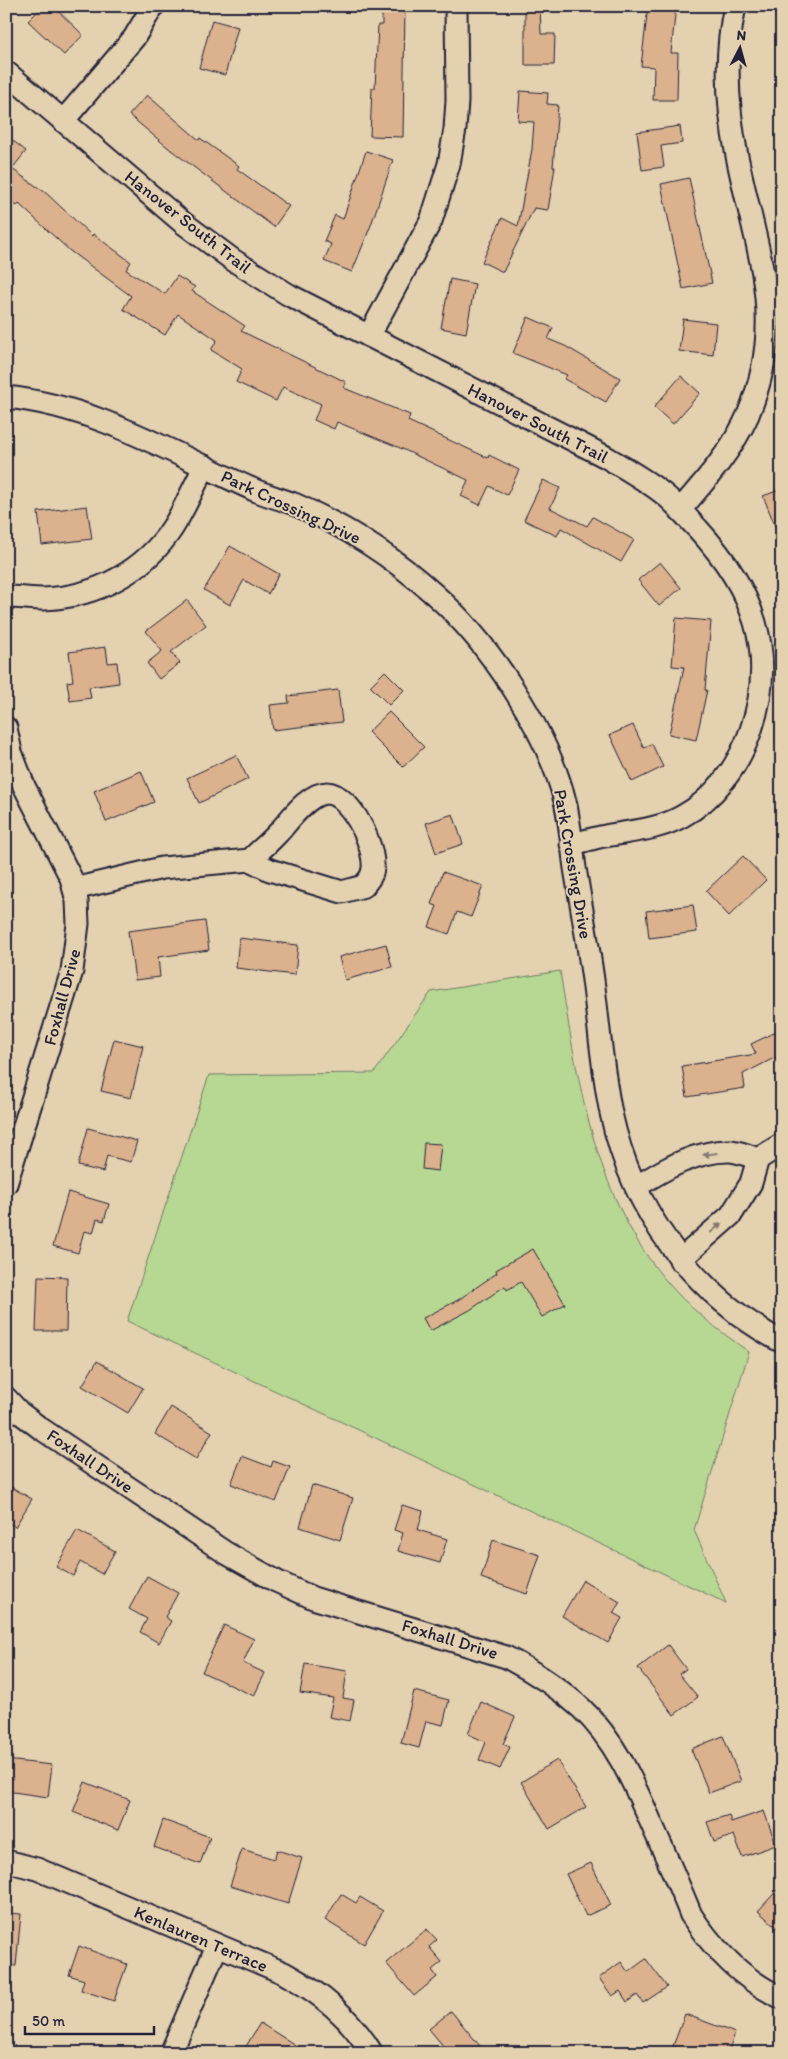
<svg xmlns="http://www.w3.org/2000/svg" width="788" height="2059" viewBox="0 0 788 2059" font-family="Itim,sans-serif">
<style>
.green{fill:#b7d892;stroke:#6c7d66}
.building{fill:#dcb18d;stroke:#22223b}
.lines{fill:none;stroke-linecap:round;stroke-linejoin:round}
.minor-casing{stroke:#22223b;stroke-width:25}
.minor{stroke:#e4d1af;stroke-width:21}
.oneway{fill:#837a75}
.labels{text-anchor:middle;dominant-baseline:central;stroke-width:4;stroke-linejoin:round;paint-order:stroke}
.street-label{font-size:18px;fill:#22223b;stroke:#e4d1af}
</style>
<rect width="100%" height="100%" fill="#e4d1af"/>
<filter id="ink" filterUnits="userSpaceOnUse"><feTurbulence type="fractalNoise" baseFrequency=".02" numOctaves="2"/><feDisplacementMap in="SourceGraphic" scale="10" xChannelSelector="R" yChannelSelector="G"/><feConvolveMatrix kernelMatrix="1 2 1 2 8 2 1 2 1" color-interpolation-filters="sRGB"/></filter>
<g filter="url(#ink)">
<path class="green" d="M560,971c17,107 33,220 103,306 24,30 55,53 86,75l-55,178 32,73 -599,-282 82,-246 165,-2 57,-81z"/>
<g class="building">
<polygon points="43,6 53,6 83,35 64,55 28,21"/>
<polygon points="382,6 405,6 403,137 370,136 372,88 375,88 378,25 382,25"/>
<polygon points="525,6 540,6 541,34 555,34 554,65 525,65"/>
<polygon points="648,6 676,6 671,53 678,53 677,100 653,100 654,67 641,66"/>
<polygon points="212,20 238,27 225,75 199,68"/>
<polygon points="520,91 548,93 547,104 558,105 553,167 555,167 548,210 534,208 503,272 482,262 502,218 518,226 532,149 534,122 518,121"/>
<polygon points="147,95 199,140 200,138 239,166 237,169 289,206 274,227 171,150 129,115"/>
<polygon points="680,126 682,143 661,146 664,167 642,170 637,132"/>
<polygon points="12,140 26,151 12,169 46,193 92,236 93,234 131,262 126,270 165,294 177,276 195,287 192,291 245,326 241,331 346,382 344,388 410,415 408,421 488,458 489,455 519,470 507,495 489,486 480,505 461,496 468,480 398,447 337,422 334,429 314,420 321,404 283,387 276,401 236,382 242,369 211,350 217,340 178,314 165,335 123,309 131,296 70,251 19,204 17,206 6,198 6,147"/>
<polygon points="366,151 393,160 371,225 352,272 324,261 331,244 324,241 335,215 343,219"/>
<polygon points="689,178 712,283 683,289 661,184"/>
<polygon points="450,279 475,284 466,333 441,328"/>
<polygon points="528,317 553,328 548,339 565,346 620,378 606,402 564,379 567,375 513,353"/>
<polygon points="683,319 716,323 713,355 679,351"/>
<polygon points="681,376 700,393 673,424 654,407"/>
<polygon points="543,480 560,488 550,508 587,526 593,517 634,540 621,562 561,528 557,536 524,520"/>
<polygon points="782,489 782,540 781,540 763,496"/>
<polygon points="87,506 92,539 42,545 38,512"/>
<polygon points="230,546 279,574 268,594 244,580 230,605 204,590"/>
<polygon points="660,562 681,588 659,606 638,580"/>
<polygon points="187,600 206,625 171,652 180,663 159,679 147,663 162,651 146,631"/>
<polygon points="676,618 711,621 705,690 707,690 696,740 669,734 684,667 672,666"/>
<polygon points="106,647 108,663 117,662 119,683 89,687 91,698 70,701 67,682 73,681 69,652"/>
<polygon points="385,671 404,690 389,705 370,686"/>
<polygon points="338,690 342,722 273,730 270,705 289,703 288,696"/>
<polygon points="389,712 424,747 403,767 368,732"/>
<polygon points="633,725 644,748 652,744 663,767 632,782 610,735"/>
<polygon points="236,755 248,779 199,803 187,778"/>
<polygon points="141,771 154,802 106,822 94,791"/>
<polygon points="453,814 463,844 436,853 426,823"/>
<polygon points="743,856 766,880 729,916 706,891"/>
<polygon points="443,872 483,886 471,917 457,912 449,934 429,927 437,906 431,904"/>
<polygon points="693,905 697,932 649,938 646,911"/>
<polygon points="205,921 209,950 158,957 160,977 135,980 128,931"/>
<polygon points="239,938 298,945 295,975 236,968"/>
<polygon points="386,944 392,967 345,980 339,957"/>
<polygon points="782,1029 782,1054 743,1074 745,1088 687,1097 682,1066 756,1054 751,1044"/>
<polygon points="114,1039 143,1046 131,1098 101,1091"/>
<polygon points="88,1128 137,1141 131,1162 107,1156 103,1172 78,1166"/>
<polygon points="424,1143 441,1144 438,1171 422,1169"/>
<polygon points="68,1192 109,1204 104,1221 97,1219 93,1233 84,1231 78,1253 53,1246"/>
<polygon points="533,1249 565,1304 542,1317 521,1282 507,1290 505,1286 470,1310 430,1331 423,1318 458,1300 497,1273 496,1270"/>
<polygon points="38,1276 67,1277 66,1331 36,1331"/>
<polygon points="97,1361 143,1388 128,1413 82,1386"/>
<polygon points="171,1407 212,1432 196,1459 155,1434"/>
<polygon points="242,1456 271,1467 273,1461 290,1467 276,1502 231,1484"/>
<polygon points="6,1484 32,1499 15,1527 6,1521"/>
<polygon points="312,1485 353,1498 340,1540 300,1527"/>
<polygon points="402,1505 423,1511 418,1530 447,1539 440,1563 398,1551 403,1533 394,1530"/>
<polygon points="77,1530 115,1551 102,1574 80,1562 73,1576 56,1567"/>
<polygon points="493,1540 540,1555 527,1594 481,1578"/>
<polygon points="147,1576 178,1593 165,1617 171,1621 159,1643 140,1632 147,1619 129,1609"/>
<polygon points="583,1580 620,1602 613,1613 622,1618 608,1643 562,1616"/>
<polygon points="224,1625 254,1639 243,1663 265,1673 254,1696 202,1672"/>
<polygon points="668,1645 686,1669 679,1674 698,1697 674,1715 638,1668"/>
<polygon points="305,1664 347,1671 343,1698 354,1700 350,1721 329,1717 333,1698 300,1693"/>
<polygon points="414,1691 449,1700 443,1725 426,1721 419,1748 401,1743"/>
<polygon points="481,1702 515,1717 503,1744 510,1747 500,1769 479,1760 486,1742 468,1734"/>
<polygon points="723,1736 741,1781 709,1793 691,1749"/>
<polygon points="6,1760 52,1765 48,1797 6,1791"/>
<polygon points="557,1760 586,1807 549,1829 521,1782"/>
<polygon points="85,1782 130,1800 118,1830 73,1812"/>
<polygon points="764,1811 776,1845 742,1857 734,1835 714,1842 707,1822 729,1815 731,1822"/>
<polygon points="163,1820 210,1837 200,1864 154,1847"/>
<polygon points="242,1849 274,1859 277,1850 302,1858 288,1904 230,1886"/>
<polygon points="591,1863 611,1905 586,1916 566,1874"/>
<polygon points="782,1885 782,1932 758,1911"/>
<polygon points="341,1894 356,1903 360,1897 383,1911 364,1944 325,1920"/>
<polygon points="6,1913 21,1914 16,1966 6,1965"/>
<polygon points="427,1929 437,1940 429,1947 442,1962 432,1970 437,1977 414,1996 386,1963"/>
<polygon points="79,1946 127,1964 114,2001 81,1990 84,1980 69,1975"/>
<polygon points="646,1959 667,1987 643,2003 637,1995 627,2002 620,1991 612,1996 599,1978 621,1962 628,1972"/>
<polygon points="451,2011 480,2046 472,2053 449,2053 429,2029"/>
<polygon points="685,2014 735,2033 728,2053 692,2053 673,2046"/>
<polygon points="260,2023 308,2053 242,2053"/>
</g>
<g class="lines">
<defs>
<g id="minor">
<path d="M6,72l176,150 51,38 56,35 317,162c20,12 42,24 60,39 12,10 21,22 32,33 54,59 80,122 53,201 -12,35 -36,69 -70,87 -24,13 -50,14 -76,19 -12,2 -23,6 -34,8"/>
<polyline points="63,121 134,38 153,6"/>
<polyline points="369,336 431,221 449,164 455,129 457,101 456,6"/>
<path d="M6,397c89,9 164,55 244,91 14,7 29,10 44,16 51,22 98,52 140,90 55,48 113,136 131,207 5,22 7,45 10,67 6,37 13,75 18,112 6,44 9,90 18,133 21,98 83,182 171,229"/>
<path d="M680,510c25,-29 52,-59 68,-95 40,-96 8,-164 -11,-259 -10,-50 -13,-100 -2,-150"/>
<path d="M6,597c13,0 26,2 38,2 52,-2 101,-28 129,-72 12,-19 21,-41 32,-61"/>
<polyline points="6,728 11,752 24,786 71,878 77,901 78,924 72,971 6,1184"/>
<path d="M74,889l88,-21 88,-8 20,10 72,22 22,-6c2,-4 7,-8 8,-13 7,-21 -21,-79 -45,-80 -19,0 -38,28 -49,40 -9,10 -19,18 -28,27"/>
<path d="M636,1187c28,-18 61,-37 95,-36 9,1 19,5 27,8"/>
<polyline points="680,1260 731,1215 751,1183 758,1159 782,1144"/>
<path d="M6,1398l13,14 21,16 186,125 50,28 37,17 193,59c27,14 52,30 75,51 35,33 53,76 72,119 13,29 26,58 38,88 23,35 52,65 91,83"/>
<path d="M6,1861l31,8 247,104c38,21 65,43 88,80"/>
<polyline points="171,2053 217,1946"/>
</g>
</defs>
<use href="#minor" class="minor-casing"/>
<use href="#minor" class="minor"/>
</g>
<defs><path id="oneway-solid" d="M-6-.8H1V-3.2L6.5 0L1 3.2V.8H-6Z" transform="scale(1.25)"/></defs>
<g class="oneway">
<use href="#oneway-solid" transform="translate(710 1154) rotate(173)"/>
<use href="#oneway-solid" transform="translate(716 1228) rotate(-41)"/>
</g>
</g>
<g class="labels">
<g class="street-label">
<text transform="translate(188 222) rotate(38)">Hanover South Trail</text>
<text transform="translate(538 423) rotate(27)">Hanover South Trail</text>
<text transform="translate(291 507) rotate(25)">Park Crossing Drive</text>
<text transform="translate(573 864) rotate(80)">Park Crossing Drive</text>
<text transform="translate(62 997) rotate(-75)">Foxhall Drive</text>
<text transform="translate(90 1461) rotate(34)">Foxhall Drive</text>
<text transform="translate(450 1639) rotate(17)">Foxhall Drive</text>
<text transform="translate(201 1939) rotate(23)">Kenlauren Terrace</text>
</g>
</g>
<rect width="788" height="2059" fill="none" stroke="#e4d1af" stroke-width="25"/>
<rect x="12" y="12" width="763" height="2034" fill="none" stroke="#22223b" stroke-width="2" filter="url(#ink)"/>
<g transform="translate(740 48) rotate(6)" stroke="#e4d1af" stroke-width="4" paint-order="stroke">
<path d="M0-4L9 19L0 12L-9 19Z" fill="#22223b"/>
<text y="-8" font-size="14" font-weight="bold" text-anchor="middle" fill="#22223b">N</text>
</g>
<path d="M25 2026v8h129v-8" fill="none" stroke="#22223b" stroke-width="2.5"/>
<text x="32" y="2026" font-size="15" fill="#22223b" stroke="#e4d1af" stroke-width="4" paint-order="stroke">50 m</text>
</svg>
